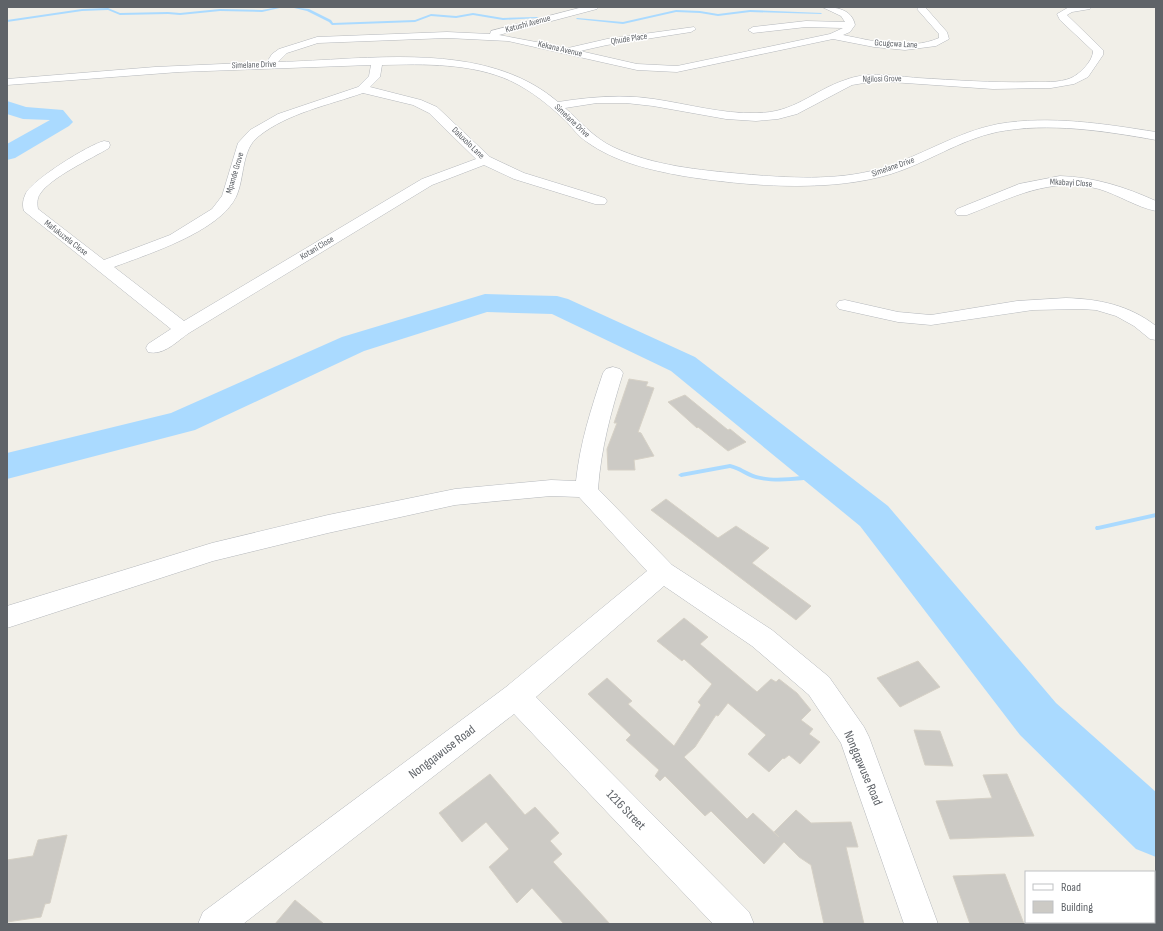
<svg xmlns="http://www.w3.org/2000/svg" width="1163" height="931" viewBox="0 0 1163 931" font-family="'Sofia Sans Condensed',sans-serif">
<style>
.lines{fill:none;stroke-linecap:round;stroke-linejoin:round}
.stream{fill:#aadaff;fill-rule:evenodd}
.river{fill:#aadaff;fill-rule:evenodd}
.building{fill:#cccac5;stroke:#d6d1c6}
.minor-casing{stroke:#b5b8bc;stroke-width:1}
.minor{fill:#fff;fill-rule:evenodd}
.labels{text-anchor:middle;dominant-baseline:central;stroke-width:3;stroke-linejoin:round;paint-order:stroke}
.far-street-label{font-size:9px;fill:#5f6368;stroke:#fff}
.near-street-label{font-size:13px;fill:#5f6368;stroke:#fff}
</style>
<rect width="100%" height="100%" fill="#f1efe8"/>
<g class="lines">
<g class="stream">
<polygon points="279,7 284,7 262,12 220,11 180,15 168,14 120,15 108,10 82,11 7,22 7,20 82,9 108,8 120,13 168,12 180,13 220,9 262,10"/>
<polygon points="290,7 309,9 331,20 333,23 415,20 431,14 456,16 473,13 503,18 537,17 538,18 503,20 473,15 456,18 431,16 415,22 332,25 329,22 307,11"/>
<polygon points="676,10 700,11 718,14 750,10 822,13 821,14 750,12 718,16 700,13 676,12 623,24 576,19 577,18 623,22"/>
<path d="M730,464c10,2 17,8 26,11 20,6 47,0 67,-1l3,2 -3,2c-22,2 -45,6 -67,1 -9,-2 -17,-9 -26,-11l-49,9 -3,-2 3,-2z"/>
<polygon points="1156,513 1156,517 1098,530 1096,530 1095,528 1096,526 1098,526"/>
</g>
<g class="river">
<polygon points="7,101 26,107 63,110 73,122 69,126 15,158 7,160 7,144 50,120 23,119 7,114"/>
<polygon points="485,294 557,296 568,299 695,357 888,506 1056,703 1156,792 1156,857 1136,849 1020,735 860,526 671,371 552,314 487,312 364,351 195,430 7,479 7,453 171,413 342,337"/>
</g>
</g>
<g class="building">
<polygon points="629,379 648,382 646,386 654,388 638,432 641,433 654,456 634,460 635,470 608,470 607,449 617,423 614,423"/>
<polygon points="685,395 728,430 730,429 746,442 728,451 698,427 697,428 668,402"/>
<polygon points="666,499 718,538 736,526 769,548 752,563 811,606 796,620 651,510"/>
<polygon points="684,618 708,637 700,644 757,692 771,679 776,682 779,679 797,693 811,710 801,720 813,729 809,734 820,742 800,764 789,755 784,759 783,758 769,772 748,754 766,735 728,703 718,716 716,715 695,747 684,757 747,819 753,813 779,837 774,832 796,810 811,823 851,822 858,847 846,847 864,924 824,924 811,865 799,857 784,842 764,864 711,811 705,816 665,776 660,781 655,776 659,770 626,740 631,735 588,694 607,678 632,701 628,704 674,746 701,705 698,702 712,684 684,659 682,661 657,641"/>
<polygon points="918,661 940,687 900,707 877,678"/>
<polygon points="914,730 940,731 953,766 925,765"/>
<polygon points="490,774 525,815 535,807 559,833 550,841 562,854 553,862 610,924 564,924 532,888 517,903 489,867 509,849 486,822 462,842 439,813"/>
<polygon points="1007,774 1034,836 950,839 936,801 992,798 983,775"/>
<polygon points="67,835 50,903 45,904 41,917 7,922 7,860 33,856 38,840"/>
<polygon points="1005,874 1024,924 970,924 953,876"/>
<polygon points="295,900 324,924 275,924"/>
</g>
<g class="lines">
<defs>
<g id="minor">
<path d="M583,7h16l-2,2 -98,26 69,13 39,-9 87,-12 2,2 -5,3 -84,13 -27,6 57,13 40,2 153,-32 13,-6 -37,-1 -53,6 -5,-3 5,-3 53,-6 39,1 -4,-6 -19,-9c14,0 30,2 33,18l-5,7 -7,3c31,6 66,16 96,3v-4l-22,-25 2,-2h6l22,25 2,7 -13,7 -31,4 -31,-3 -41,-8 -156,33 -40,-2 -129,-29 -61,-3 -129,5 -31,10 -9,9c89,-2 207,-23 280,40 32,-5 64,-8 96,-3 34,5 68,15 102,14 39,0 56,-22 89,-33 23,-9 49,-4 73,-2 37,2 74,5 111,4 14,0 30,1 42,-4 9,-4 22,-17 22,-27l-33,-31 -3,-6 12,-7h23l-2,2 -18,3 -5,3 36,35v5l-15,22 -14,7 -23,4 -58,1 -117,-8 -24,4 -55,29 -19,5 -22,2 -30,-2 -73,-13 -27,-3h-29l-32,5c16,14 29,30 48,39 41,19 86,23 130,27 45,4 93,7 136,-5 41,-12 77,-37 119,-45 52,-9 107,0 158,8v8c-51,-9 -107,-18 -159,-8 -38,8 -70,31 -106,42 -62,19 -145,12 -208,2 -33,-6 -68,-14 -96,-34 -8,-5 -14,-13 -20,-20 -17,-16 -35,-31 -56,-41 -39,-18 -87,-17 -129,-16l-2,12 -10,10 51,13 16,7 53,50 34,16 81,25 2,3 -2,3h-10l-81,-25 -30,-14 -52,20 -243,148c-12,8 -25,23 -41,19l-2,-4 2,-4 23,-15 -147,-118c-2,-6 -1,-12 2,-18 8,-14 62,-48 78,-52l5,1 1,3 -1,3c-18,11 -58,29 -69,46 -3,4 -3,10 -2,15l66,51 66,-25 42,-26 10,-13 16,-53 12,-13 28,-16 80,-27 11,-11 2,-11 -192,7 -172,13v-6l148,-12 112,-5 5,-8 7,-5 38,-12 130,-5 43,2 1,-3zM363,93l50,12 16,8 47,46 -54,20 -238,142 -70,-54c34,-13 105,-35 122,-70 9,-19 5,-48 23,-61 29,-23 70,-31 104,-43z"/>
<path d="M1060,176c34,1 65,11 96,25v10c-20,-4 -37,-16 -57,-22 -48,-13 -88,9 -132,26h-10l-2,-3 2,-3 62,-25z"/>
<path d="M1066,298c33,1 63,7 90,28v14l-6,-1 -16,-13 -18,-10 -20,-6 -15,-1 -48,1 -102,15 -33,-3 -59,-13 -3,-4 3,-4 6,-1 53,12 33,3 86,-14z"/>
<path d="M613,367l7,2 3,4c-12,39 -22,75 -25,116l74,76 100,65 57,47 35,50 5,10 69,187h-34l-63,-181 -32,-48 -57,-49 -88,-60 -128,111 213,215 5,12h-41l-199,-210 -271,210h-45l5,-12 303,-225 141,-116 -68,-74 -28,-1 -96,9 -127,28 -115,28 -206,67v-22l205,-63 116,-28 127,-26 96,-9 25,1c4,-38 15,-72 27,-108l3,-4z"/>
</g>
</defs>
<use href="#minor" class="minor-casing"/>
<use href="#minor" class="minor"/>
</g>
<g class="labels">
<g class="far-street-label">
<text transform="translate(528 24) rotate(-15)">Katushi Avenue</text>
<text transform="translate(629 39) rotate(-9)">Qhude Place</text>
<text transform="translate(896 44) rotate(3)">Gcugcwa Lane</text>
<text transform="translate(560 49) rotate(13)">Kekana Avenue</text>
<text transform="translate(254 65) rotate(-2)">Simelane Drive</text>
<text transform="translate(882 79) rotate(-1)">Ngilosi Grove</text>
<text transform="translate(572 121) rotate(43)">Simelane Drive</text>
<text transform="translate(468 143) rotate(44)">Daluxolo Lane</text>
<text transform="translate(893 167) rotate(-19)">Simelane Drive</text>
<text transform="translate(235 173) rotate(-73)">Mpande Grove</text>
<text transform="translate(1071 183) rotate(3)">Mkabayi Close</text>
<text transform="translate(66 238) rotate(38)">Mafukuzela Close</text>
<text transform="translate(317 248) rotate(-31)">Kotani Close</text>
</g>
<g class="near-street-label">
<text transform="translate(442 752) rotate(-37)">Nongqawuse Road</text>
<text transform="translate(863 768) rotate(67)">Nongqawuse Road</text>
<text transform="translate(626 810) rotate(46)">1216 Street</text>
</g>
</g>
<rect width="1163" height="931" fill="none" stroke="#5f6368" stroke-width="16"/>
<rect x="1025" y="871" width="130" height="52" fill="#ffffff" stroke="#bfc1c3"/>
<rect x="1033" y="884" width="20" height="6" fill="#ffffff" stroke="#bfc1c3"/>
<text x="1061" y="891" font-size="12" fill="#5f6368">Road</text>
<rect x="1033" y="901" width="20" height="12" fill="#cccac5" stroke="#bfc1c3"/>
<text x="1061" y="911" font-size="12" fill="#5f6368">Building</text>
</svg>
